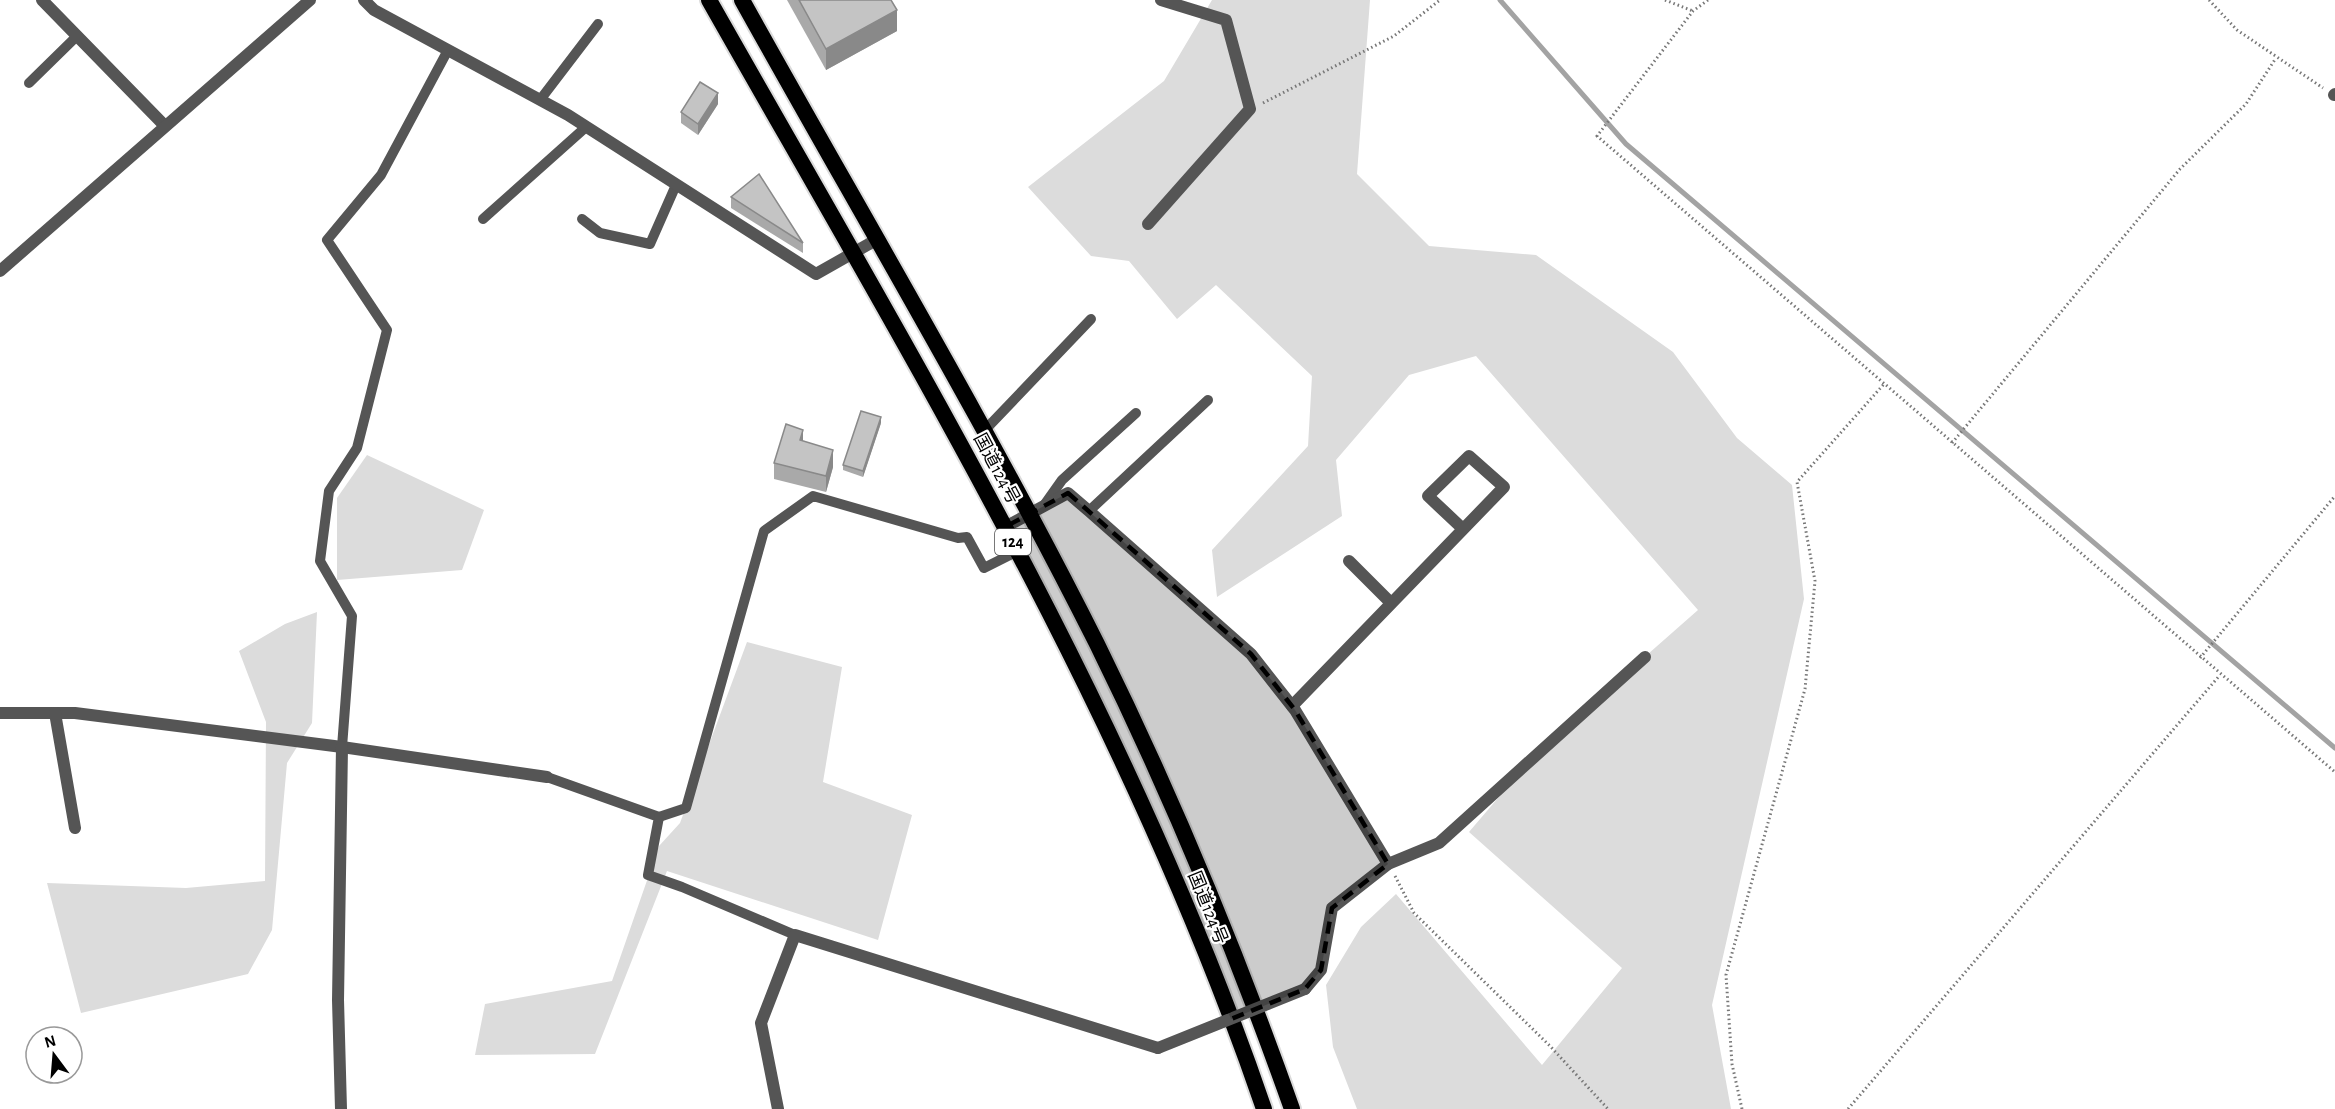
<svg xmlns="http://www.w3.org/2000/svg" width="2335" height="1109" viewBox="0 0 2335 1109" font-family="'Alegreya Sans','Noto Sans JP',sans-serif">
<style>
.green{fill:#dcdcdc}
.lines{fill:none;stroke-linecap:round;stroke-linejoin:round}
.stream{stroke:#a3a3a3;stroke-width:5}
.trunk-casing{stroke:#dbdbdb;stroke-width:20}
.path{stroke:#777;stroke-width:3;stroke-dasharray:1.5 3;stroke-linecap:butt}
.service{stroke:#555;stroke-width:10}
.minor{stroke:#555;stroke-width:12}
.trunk{stroke:#000;stroke-width:16}
.minor-bridge{stroke:#555;stroke-width:12}
.wall{fill:#a9a9a9}
.shaded-wall{fill:#898989}
.building{fill:#c4c4c4;stroke:#898989;stroke-width:1.5}
.marked{fill:#000;fill-opacity:0.2;stroke:#000;stroke-width:4.5;stroke-dasharray:12 8;stroke-linejoin:round}
.labels{text-anchor:middle;dominant-baseline:central;stroke-width:4.5;stroke-linejoin:round;paint-order:stroke}
.shield{fill:#fff;stroke:#4c4c4c;stroke-width:1.5}
.shield-label{font-size:16px;font-weight:bold;fill:#000}
.street-label{font-size:18px;fill:#000;stroke:#fff}
</style>
<rect width="100%" height="100%" fill="#fff"/>
<g class="green">
<polygon points="1212,0 1370,0 1357,174 1429,246 1536,255 1673,352 1737,438 1792,485 1804,599 1712,1005 1731,1109 1357,1109 1333,1047 1326,985 1361,927 1396,894 1542,1065 1622,968 1469,832 1539,750 1698,610 1476,356 1409,375 1336,460 1342,516 1217,597 1212,550 1308,446 1312,376 1216,285 1177,319 1129,261 1091,256 1028,187 1164,81"/>
<polygon points="367,455 484,510 462,570 337,580 337,498"/>
<polygon points="317,612 312,723 287,763 272,930 248,974 81,1013 47,883 186,888 265,881 266,722 239,651 285,624"/>
<polygon points="747,642 842,667 823,782 912,815 878,940 667,871 595,1054 475,1055 485,1004 612,981 659,846 680,823"/>
</g>
<g class="lines">
<polyline class="stream" points="1500,0 1626,144 2335,748"/>
<defs>
<g id="trunk">
<path d="M709,0c204,360 421,716 555,1109"/>
<path d="M742,0c119,214 245,425 355,644 74,150 139,307 195,465"/>
</g>
</defs>
<use href="#trunk" class="trunk-casing"/>
<g class="path">
<polyline points="1665,0 1693,11"/>
<polyline points="1708,0 1693,11 1597,136 2335,772"/>
<polyline points="2209,0 2237,30 2323,88"/>
<polyline points="1263,103 1394,36 1440,0"/>
<polyline points="1952,443 2180,169 2246,104 2276,58"/>
<polyline points="2200,658 2335,496"/>
<polyline points="1395,876 1414,913 1550,1046 1608,1109"/>
<polyline points="1742,1109 1732,1064 1726,975 1805,689 1815,581 1797,482 1884,384"/>
<polyline points="1848,1109 2220,675"/>
</g>
<g class="service">
<polyline points="29,83 77,36"/>
<polyline points="540,100 598,24"/>
<polyline points="483,219 586,127"/>
<polyline points="582,219 600,233 650,244 676,185"/>
<polyline points="984,431 1091,319"/>
<polyline points="1045,504 1062,480 1136,413"/>
<polyline points="1089,511 1208,400"/>
<polyline points="342,747 352,616 320,561 329,491 357,448 387,330 327,240 381,175 448,50"/>
<polyline points="547,777 659,817 648,875 682,887 795,935"/>
<polyline points="659,817 686,808 764,531 813,496 958,538 967,537 984,568 1018,551"/>
</g>
<g class="minor">
<polyline points="42,0 164,125"/>
<polyline points="364,0 374,10 568,115 816,274 876,240"/>
<polyline points="2334,95 2335,94"/>
<polyline points="1148,224 1250,109 1226,20 1161,0"/>
<polyline points="0,271 310,0"/>
<polyline points="1005,527 1068,493 1089,511 1251,654 1295,710 1388,864 1439,843 1645,657"/>
<polyline points="1349,561 1391,603"/>
<polyline points="1292,706 1504,487 1469,456 1428,496 1463,529"/>
<polyline points="0,713 75,713 342,747 547,777"/>
<polyline points="55,713 75,828"/>
<polyline points="1305,989 1321,970 1332,908 1388,864"/>
<polyline points="341,1109 338,1000 342,747"/>
<polyline points="778,1109 761,1023 795,935 1158,1048"/>
</g>
<use href="#trunk" class="trunk"/>
<polyline class="minor-bridge" points="1158,1048 1305,989"/>
</g>
<g class="wall">
<polygon points="787,0 891,0 897,31 826,70"/>
<polygon points="718,104 698,135 681,123 681,112"/>
<polygon points="731,197 803,243 803,253 731,208"/>
<polygon points="881,423 863,477 843,470 843,465"/>
<polygon points="803,441 833,467 826,492 774,479 774,463"/>
</g>
<g class="shaded-wall">
<polygon points="897,10 897,31 826,70 826,49"/>
<polygon points="718,93 718,104 698,135 698,124"/>
<polygon points="881,417 881,423 863,477 863,471"/>
<polygon points="803,430 803,446 800,440"/>
<polygon points="833,450 833,467 826,492 826,476"/>
</g>
<g class="building">
<polygon points="799,0 891,0 897,10 826,49"/>
<polygon points="700,82 718,93 698,124 681,112"/>
<polygon points="759,174 803,243 731,197"/>
<polygon points="861,411 881,417 863,471 843,465"/>
<polygon points="786,424 803,430 800,440 833,450 826,476 774,463"/>
</g>
<path class="marked" d="M1068,493l183,161 44,56 93,154 -56,44 -11,62 -16,19 -74,30 -98,-236 -128,-256z"/>
<g class="labels">
<rect class="shield" x="995" y="529" width="36" height="26" rx="4.5"/>
<g class="shield-label">
<text x="1013" y="542">124</text>
</g>
<g class="street-label">
<text transform="translate(996 469) rotate(62)">国道124号</text>
<text transform="translate(1207 908) rotate(68)">国道124号</text>
</g>
</g>
<g transform="translate(54 1055) rotate(344)"><circle r="28" fill="#ffffff" stroke="#999999" stroke-width="1.5"/>
<path d="M0-4.5L10 22L0 15L-10 22Z" fill="#000000"/>
<text y="-9" font-size="16" font-weight="bold" text-anchor="middle" fill="#000000">N</text>
</g>
</svg>
